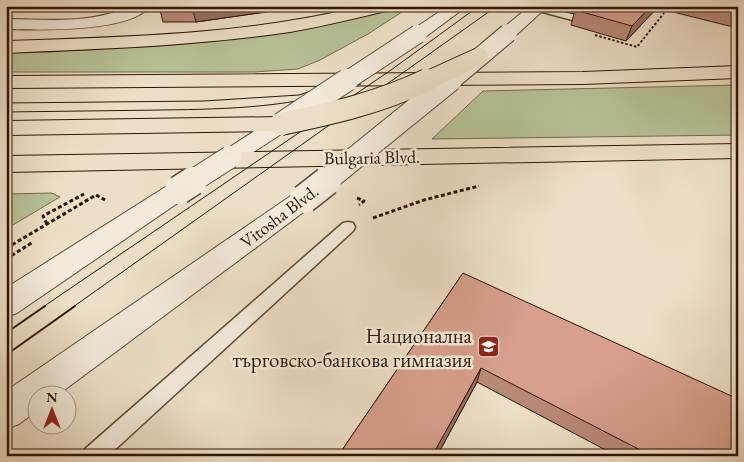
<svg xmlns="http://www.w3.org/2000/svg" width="744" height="462" viewBox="0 0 744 462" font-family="'EB Garamond',serif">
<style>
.green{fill:#b7c297;stroke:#746b4c}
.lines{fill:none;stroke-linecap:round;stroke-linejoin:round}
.service-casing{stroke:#604732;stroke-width:3}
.minor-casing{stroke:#604732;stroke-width:2}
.tertiary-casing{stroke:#604732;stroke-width:2}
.primary-casing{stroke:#311400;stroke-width:2}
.path-far1{stroke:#311400;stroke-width:2;stroke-dasharray:2.5 2;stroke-linecap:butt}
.path{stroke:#311400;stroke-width:3;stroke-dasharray:4 2.5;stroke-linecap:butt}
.service{fill:#f3eadb;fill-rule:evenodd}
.minor{fill:#f3eadb;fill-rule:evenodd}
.tertiary{fill:#f3eadb;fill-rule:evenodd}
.primary{fill:#eddfc7;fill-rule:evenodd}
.tram-far1{stroke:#311400;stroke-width:1}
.tram{stroke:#311400;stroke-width:2}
.tertiary-bridge-far2-casing{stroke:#604732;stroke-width:20;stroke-linecap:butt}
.tertiary-bridge-far1-casing{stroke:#604732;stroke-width:24;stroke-linecap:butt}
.tertiary-bridge-casing{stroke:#604732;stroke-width:31;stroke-linecap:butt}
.primary-bridge-far1-casing{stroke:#311400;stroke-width:20;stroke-linecap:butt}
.primary-bridge-casing{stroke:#311400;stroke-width:24;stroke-linecap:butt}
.tertiary-bridge-far2{stroke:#f3eadb;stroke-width:18}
.tertiary-bridge-far1{stroke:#f3eadb;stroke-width:22}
.tertiary-bridge{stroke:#f3eadb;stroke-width:28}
.primary-bridge-far1{stroke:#eddfc7;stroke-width:18}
.primary-bridge{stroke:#eddfc7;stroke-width:22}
.wall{fill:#b98978;stroke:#311400}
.shaded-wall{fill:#966f62;stroke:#311400}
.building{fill:#d79f8c;stroke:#311400}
.labels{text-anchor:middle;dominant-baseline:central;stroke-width:5;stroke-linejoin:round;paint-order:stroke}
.street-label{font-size:18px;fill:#311400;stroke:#f3eadb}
.near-poi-label{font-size:21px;fill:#311400;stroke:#f3eadb;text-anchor:end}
</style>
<rect width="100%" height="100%" fill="#eddfc7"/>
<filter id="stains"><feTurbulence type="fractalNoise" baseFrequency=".004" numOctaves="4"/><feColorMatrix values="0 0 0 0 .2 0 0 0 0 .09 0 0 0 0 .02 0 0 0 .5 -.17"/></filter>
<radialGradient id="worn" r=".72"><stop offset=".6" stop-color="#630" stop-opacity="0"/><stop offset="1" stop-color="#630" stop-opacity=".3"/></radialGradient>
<g class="green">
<path d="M403,6h8l-43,28 -48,26 -22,9 -44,3h-248v-20c99,-4 196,-8 293,-24 35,-6 70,-12 104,-22z"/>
<polygon points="738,85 738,135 432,139 483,91"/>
<polygon points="52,193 60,197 6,229 6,194"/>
</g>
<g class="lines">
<defs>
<g id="service">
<polygon points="535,6 542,6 582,17 584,19 579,22 576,21 535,10"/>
<polygon points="348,222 353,223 355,227 353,231 108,456 82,456 85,449 343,223"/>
</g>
<path id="minor" d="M129,6h21c-19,27 -113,24 -144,23v-10c40,0 86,6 123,-13z"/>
<g id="tertiary">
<polygon points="448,6 467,6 424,38 418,39 412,38 409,34 412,30"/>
<polygon points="530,6 548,6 514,37 508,38 502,37 499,33 502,29"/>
<polygon points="281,117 289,119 292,124 289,129 238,162 230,164 222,162 218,157 222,152 273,119"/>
<polygon points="179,181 188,184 192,190 188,196 17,313 6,317 6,288 170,184"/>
<polygon points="304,190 313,193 317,199 313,205 59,394 38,394 38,410 19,424 6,429 6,391 295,193"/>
</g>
<g id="primary">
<path d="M363,6h29l-2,4c-33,8 -66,16 -100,22 -94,14 -189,17 -284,21v-12c119,-4 240,-6 357,-35z"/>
<polygon points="738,66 738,78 583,84 6,88 6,76 583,72"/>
<polygon points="281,117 289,119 292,124 289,129 281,131 6,135 6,121"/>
<polygon points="738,144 738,158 6,172 6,156"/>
</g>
</defs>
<use href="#service" class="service-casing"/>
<use href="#minor" class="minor-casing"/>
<use href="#tertiary" class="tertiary-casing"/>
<use href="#primary" class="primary-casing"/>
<polyline class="path-far1" points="595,35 637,47 664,13"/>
<g class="path">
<polyline points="357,198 364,201 359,205"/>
<polyline points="373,218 424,200 479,186"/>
<polyline points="47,224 43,216 84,194"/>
<polyline points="6,246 10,246 96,195 105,200"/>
<polyline points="6,259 33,242"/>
</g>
<use href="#service" class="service"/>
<use href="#minor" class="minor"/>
<use href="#tertiary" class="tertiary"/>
<use href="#primary" class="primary"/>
<g class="tram-far1">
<polyline points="6,103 204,101 299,95 355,76 409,51"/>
<path d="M6,112c52,-1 104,-1 156,-2 68,-1 134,-2 199,-26"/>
<polyline points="43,307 391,70 479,6"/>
<polyline points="73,307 497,6"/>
</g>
<g class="tram">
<polyline points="6,333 45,306"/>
<polyline points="6,355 75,306"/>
</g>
<defs>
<g id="tertiary-bridge-far2">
<polyline points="345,82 418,34"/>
<polyline points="450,82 508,33"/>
</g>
<g id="tertiary-bridge-far1">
<polyline points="281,124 347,80"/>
<polyline points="191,182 230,157"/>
<polyline points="325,182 451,80"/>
</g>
<g id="tertiary-bridge">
<polyline points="179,190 193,181"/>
<polyline points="304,199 327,181"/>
</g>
<polyline id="primary-bridge-far1" points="424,82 479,57"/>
<path id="primary-bridge" d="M281,124c53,-11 97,-21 146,-44"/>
</defs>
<use href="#tertiary-bridge-far2" class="tertiary-bridge-far2-casing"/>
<use href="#tertiary-bridge-far1" class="tertiary-bridge-far1-casing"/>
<use href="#tertiary-bridge" class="tertiary-bridge-casing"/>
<use href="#primary-bridge-far1" class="primary-bridge-far1-casing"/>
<use href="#primary-bridge" class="primary-bridge-casing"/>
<use href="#tertiary-bridge-far2" class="tertiary-bridge-far2"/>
<use href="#tertiary-bridge-far1" class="tertiary-bridge-far1"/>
<use href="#tertiary-bridge" class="tertiary-bridge"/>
<use href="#primary-bridge-far1" class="primary-bridge-far1"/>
<use href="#primary-bridge" class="primary-bridge"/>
</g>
<g class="wall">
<polygon points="159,6 307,6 196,22 163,22"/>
<polygon points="585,6 738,6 738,27 729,26 657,8 626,41 571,25 575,10 584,9"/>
<polygon points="463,273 738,456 617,456 477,382 437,456 338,456"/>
</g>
<g class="shaded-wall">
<polygon points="307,6 196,22 192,7 194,6"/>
<polygon points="651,6 658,6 657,8 626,41 632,26"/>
<polygon points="481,368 477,382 437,456 432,456"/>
</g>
<g class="building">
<polygon points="159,6 194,6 159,7"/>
<polygon points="589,6 651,6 632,26 575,10 578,8 584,9"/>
<polygon points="715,6 738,6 738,11 736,11"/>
<polygon points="463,273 738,399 738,456 652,456 481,368 432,456 338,456"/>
</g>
<defs>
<symbol id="school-square" viewBox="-11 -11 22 22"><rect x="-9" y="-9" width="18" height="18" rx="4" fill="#8f2418" stroke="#f3eadb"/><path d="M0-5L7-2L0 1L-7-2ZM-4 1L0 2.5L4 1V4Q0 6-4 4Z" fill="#fff"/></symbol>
</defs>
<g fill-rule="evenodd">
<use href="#school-square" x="476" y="334" width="25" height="25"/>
</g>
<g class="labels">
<g class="street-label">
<text transform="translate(372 157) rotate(-1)">Bulgaria Blvd.</text>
<text transform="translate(279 216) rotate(-37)">Vitosha Blvd.</text>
</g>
<g class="near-poi-label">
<text x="472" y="335">Национална<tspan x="472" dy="24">търговско-банкова гимназия</tspan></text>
</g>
</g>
<rect width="744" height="462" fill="none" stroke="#eddfc7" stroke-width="25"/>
<rect x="8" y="8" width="729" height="447" fill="none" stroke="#311400" stroke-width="2.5"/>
<rect x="12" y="12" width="719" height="437" fill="none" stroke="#311400"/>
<g transform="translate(52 410)"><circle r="24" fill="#f3eadb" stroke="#a59483"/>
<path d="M0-4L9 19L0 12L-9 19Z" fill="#8f2418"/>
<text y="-8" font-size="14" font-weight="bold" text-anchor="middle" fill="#311400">N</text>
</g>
<rect width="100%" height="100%" filter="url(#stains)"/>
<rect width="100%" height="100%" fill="url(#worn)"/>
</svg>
